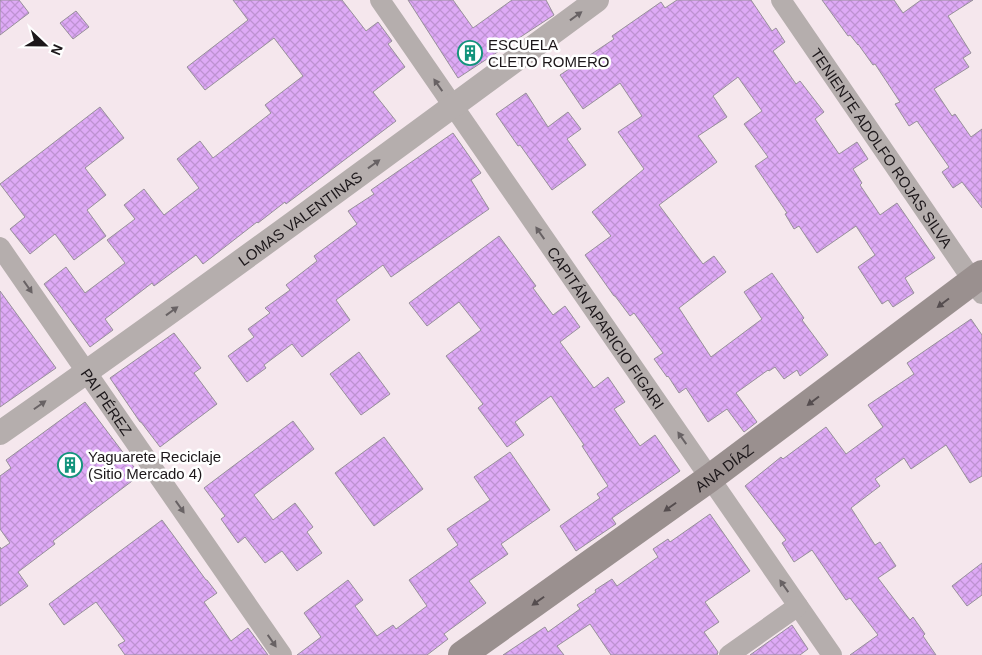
<svg xmlns="http://www.w3.org/2000/svg" width="982" height="655" viewBox="0 0 982 655" font-family="Arial,sans-serif">
<style>
.building{fill:url(#building-cross-hatch);stroke:#97909a}
.lines{fill:none;stroke-linecap:round;stroke-linejoin:round}
.minor{stroke:#b5aead;stroke-width:20}
.tertiary{stroke:#b5aead;stroke-width:24}
.secondary{stroke:#9a908f;stroke-width:28}
.oneway{fill:#686264}
.oneway2{fill:#554d4f}
.labels{text-anchor:middle;dominant-baseline:central;stroke-width:5;stroke-linejoin:round;paint-order:stroke}
.poi-label{font-size:15px;fill:#1c171a;stroke:#fff;text-anchor:start}
.street-label{font-size:15px;fill:#1c171a;stroke:#fff}
</style>
<defs>
<pattern id="building-cross-hatch" width="8" height="8" patternUnits="userSpaceOnUse" patternTransform="scale(1.25)"><rect width="8" height="8" fill="#deaaf6"/><path d="M0 0l8 8M0 8l8-8" fill="none" stroke="#be92d2"/></pattern>
</defs>
<rect width="100%" height="100%" fill="#f5e7ed"/>
<g class="building">
<polygon points="0,0 19,0 29,13 0,35"/>
<polygon points="233,0 342,0 366,31 378,22 392,41 388,44 405,67 373,92 396,121 286,204 285,202 258,223 257,222 203,264 196,255 154,286 152,283 105,319 113,330 90,347 44,284 66,267 85,293 125,263 107,240 135,219 124,205 144,189 164,215 199,188 177,159 200,141 213,158 271,113 265,105 303,76 274,38 205,90 187,67 248,20"/>
<polygon points="408,0 453,0 473,28 512,0 546,0 554,15 458,78"/>
<polygon points="677,0 751,0 772,31 776,28 785,42 773,51 796,84 800,81 824,112 815,119 839,154 857,142 868,159 853,169 862,183 860,185 880,215 897,203 935,258 905,278 914,293 893,307 888,300 882,304 858,267 875,255 856,226 817,253 799,226 794,229 785,214 787,213 755,166 768,157 744,124 762,111 738,77 713,96 727,117 698,136 717,162 659,205 703,264 714,256 726,272 679,308 711,357 762,319 744,292 772,273 804,318 802,320 828,355 800,376 797,370 784,379 775,367 769,371 768,370 736,393 757,422 744,432 727,409 708,422 686,388 679,393 668,376 667,377 654,359 663,353 634,313 630,316 615,296 614,296 585,255 611,236 592,212 644,169 618,132 642,116 620,83 583,109 560,75 614,39 612,36 661,2 665,8"/>
<polygon points="822,0 894,0 903,13 921,0 973,0 948,16 971,53 963,58 969,67 934,89 952,116 955,114 971,137 982,129 982,208 962,182 953,188 942,172 949,167 917,121 909,126 895,104 900,102 875,64 873,65 858,44 858,45 850,35 848,36"/>
<polygon points="76,11 89,27 73,39 60,23"/>
<polygon points="526,93 548,127 568,112 581,129 567,139 586,165 552,190 520,145 518,146 496,114"/>
<polygon points="100,107 124,138 85,168 106,195 87,210 106,236 74,260 55,234 30,254 10,229 25,217 0,184"/>
<polygon points="453,133 481,173 471,180 489,209 391,277 383,265 336,300 350,320 302,357 292,344 264,365 266,368 247,382 228,356 254,337 248,329 270,313 265,308 290,290 286,285 317,261 314,256 357,224 348,211 374,194 371,190"/>
<polygon points="499,236 536,286 533,288 553,315 565,306 580,327 560,342 594,388 608,377 625,402 614,409 640,446 655,435 680,471 612,518 616,524 576,551 560,526 600,498 597,494 608,486 582,446 584,445 551,396 515,422 524,435 507,447 478,408 483,404 446,356 481,330 459,302 427,326 409,303"/>
<polygon points="0,291 56,368 0,407"/>
<polygon points="971,319 982,335 982,476 970,483 946,445 911,469 904,458 875,479 880,486 851,508 875,545 880,542 896,566 878,578 910,620 913,617 925,634 923,636 936,655 850,655 878,635 850,598 846,600 812,550 794,562 782,543 786,540 745,486 781,457 783,459 826,427 846,454 883,427 868,405 914,374 907,363"/>
<polygon points="174,333 201,368 194,373 217,404 160,447 141,422 140,422 110,378"/>
<polygon points="359,352 390,394 361,415 330,374"/>
<polygon points="85,402 140,475 53,541 55,544 18,572 28,586 0,606 0,547 1,549 10,543 0,529 0,476 11,468 6,460"/>
<polygon points="293,421 314,449 254,495 273,520 295,503 313,527 307,532 322,553 297,571 282,551 265,563 245,537 238,543 221,519 225,516 204,488"/>
<polygon points="384,437 423,489 374,526 335,473"/>
<polygon points="510,452 550,510 501,544 508,554 469,581 486,603 444,634 448,639 427,655 297,655 321,637 304,613 348,580 363,600 355,606 377,636 393,625 396,629 427,606 409,580 458,545 447,529 490,500 474,477"/>
<polygon points="710,514 750,571 705,602 719,622 704,632 718,652 717,655 611,655 590,624 557,646 564,655 503,655 545,627 548,632 580,609 577,605 596,592 595,590 612,579 617,586 658,557 653,549 668,539 670,542"/>
<polygon points="162,520 206,580 207,580 217,593 204,602 231,641 248,628 268,655 125,655 118,645 125,641 96,602 64,625 49,604"/>
<polygon points="982,563 982,595 967,606 952,586"/>
<polygon points="792,625 808,649 800,655 750,655"/>
</g>
<g class="lines">
<g class="minor">
<path id="s1" d="M380,0l452,655"/>
<path id="s2" d="M781,0l201,294"/>
<path id="s3" d="M0,247l282,408"/>
<polyline points="729,655 798,606"/>
</g>
<path class="tertiary" id="s4" d="M0,433c201,-141 399,-287 597,-433"/>
<path class="secondary" id="s5" d="M462,655l248,-177 272,-204"/>
</g>
<defs><path id="oneway-solid" d="M-6-.8H1V-3.2L6.5 0L1 3.2V.8H-6Z" transform="scale(1.25)"/></defs>
<g class="oneway">
<use href="#oneway-solid" transform="translate(576 16) rotate(-36)"/>
<use href="#oneway-solid" transform="translate(438 85) rotate(-125)"/>
<use href="#oneway-solid" transform="translate(374 164) rotate(-36)"/>
<use href="#oneway-solid" transform="translate(540 233) rotate(-125)"/>
<use href="#oneway-solid" transform="translate(28 287) rotate(55)"/>
<use href="#oneway-solid" transform="translate(172 311) rotate(-36)"/>
<use href="#oneway-solid" transform="translate(40 405) rotate(-35)"/>
<use href="#oneway-solid" transform="translate(682 438) rotate(-125)"/>
<use href="#oneway-solid" transform="translate(180 507) rotate(55)"/>
<use href="#oneway-solid" transform="translate(784 586) rotate(-125)"/>
<use href="#oneway-solid" transform="translate(272 641) rotate(55)"/>
</g>
<g class="oneway2">
<use href="#oneway-solid" transform="translate(943 303) rotate(143)"/>
<use href="#oneway-solid" transform="translate(813 401) rotate(143)"/>
<use href="#oneway-solid" transform="translate(670 507) rotate(145)"/>
<use href="#oneway-solid" transform="translate(538 601) rotate(145)"/>
</g>
<defs>
<symbol id="building-ring" viewBox="-11 -11 22 22"><circle r="9.5" fill="#fff" stroke="#13947c" stroke-width="1.5"/><path d="M-4-6H4V6H1V3H-1V6H-4ZM-2.5-4.3h1.7v1.8h-1.7ZM.8-4.3h1.7v1.8H.8ZM-2.5-1h1.7V.8h-1.7ZM.8-1h1.7V.8H.8Z" fill="#13947c"/></symbol>
</defs>
<g fill-rule="evenodd">
<use href="#building-ring" x="456" y="39" width="28" height="28"/>
<use href="#building-ring" x="56" y="451" width="28" height="28"/>
</g>
<g class="labels">
<g class="poi-label">
<text x="488" y="44">ESCUELA<tspan x="488" dy="17">CLETO ROMERO</tspan></text>
<text x="88" y="456">Yaguarete Reciclaje<tspan x="88" dy="17">(Sitio Mercado 4)</tspan></text>
</g>
<g class="street-label">
<text stroke="none"><textPath href="#s2" startOffset="179">TENIENTE ADOLFO ROJAS SILVA</textPath></text>
<text stroke="none"><textPath href="#s4" startOffset="369">LOMAS VALENTINAS</textPath></text>
<text stroke="none"><textPath href="#s1" startOffset="398">CAPITÁN APARICIO FIGARI</textPath></text>
<text stroke="none"><textPath href="#s3" startOffset="188">PAI PÉREZ</textPath></text>
<text stroke="none"><textPath href="#s5" startOffset="322">ANA DÍAZ</textPath></text>
</g>
</g>
<g transform="translate(45 45) rotate(112)" stroke="#ffffff" stroke-width="4" paint-order="stroke">
<path d="M0-4L9 19L0 12L-9 19Z" fill="#1c171a"/>
<text y="-8" font-size="14" font-weight="bold" text-anchor="middle" fill="#1c171a">N</text>
</g>
</svg>
